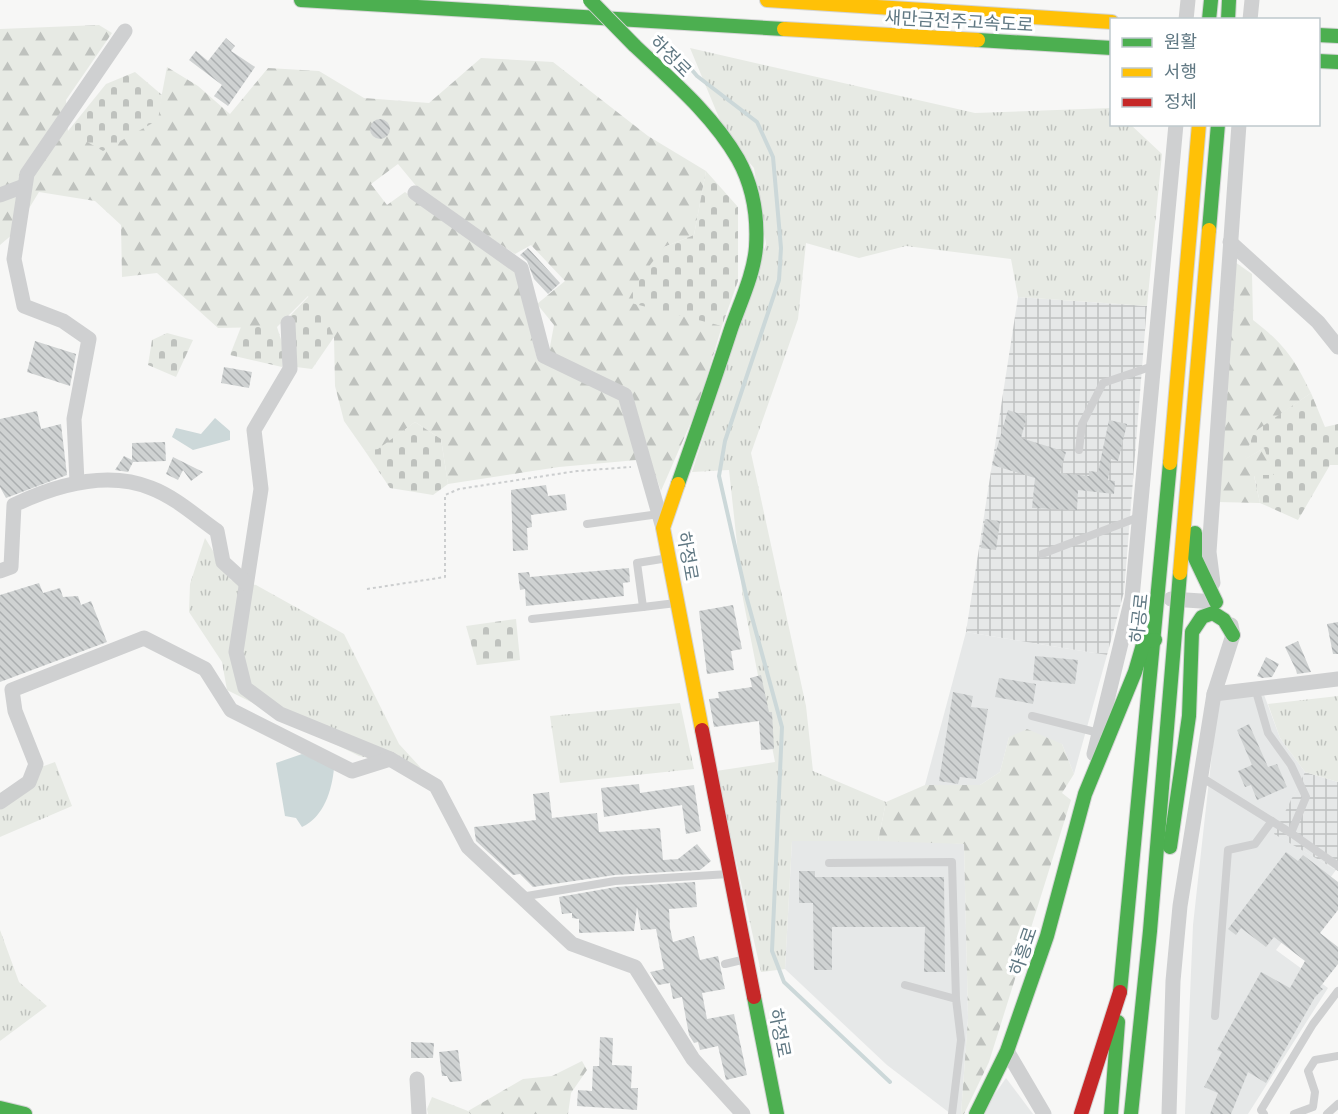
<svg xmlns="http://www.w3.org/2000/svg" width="1338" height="1114" viewBox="0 0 1338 1114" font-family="'IBM Plex Sans','Noto Sans KR',sans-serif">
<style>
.built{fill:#e6e8e8}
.industrial{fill:url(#industrial-grid)}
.grass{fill:url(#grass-tufts)}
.forest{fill:url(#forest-firs)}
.cemetery{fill:url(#cemetery-stones)}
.water{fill:#ccd8d9}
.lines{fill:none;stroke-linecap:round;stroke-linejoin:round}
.stream{stroke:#ccd8d9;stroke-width:4}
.building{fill:url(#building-back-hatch)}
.fast-casing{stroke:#d4d5d5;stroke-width:16}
.slow-casing{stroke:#d4d5d5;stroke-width:16}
.jam-casing{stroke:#d4d5d5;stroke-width:16}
.path{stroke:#cccecf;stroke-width:2;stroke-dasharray:3 3;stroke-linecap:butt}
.lane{stroke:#cfd0d1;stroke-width:8}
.street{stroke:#cfd0d1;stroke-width:15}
.fast{stroke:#4caf50;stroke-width:14}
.slow{stroke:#ffc107;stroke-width:14}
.jam{stroke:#c62828;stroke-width:14}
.fast-bridge-casing{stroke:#d4d5d5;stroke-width:16;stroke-linecap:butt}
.fast-bridge{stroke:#4caf50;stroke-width:14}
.labels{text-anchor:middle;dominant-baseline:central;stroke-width:6;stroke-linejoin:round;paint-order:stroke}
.street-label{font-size:18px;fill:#607883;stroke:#fff}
</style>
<defs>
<pattern id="industrial-grid" width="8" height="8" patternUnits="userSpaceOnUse" patternTransform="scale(1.5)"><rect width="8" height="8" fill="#e6e8e8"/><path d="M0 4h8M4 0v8" fill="none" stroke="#bec1c1"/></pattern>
<pattern id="grass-tufts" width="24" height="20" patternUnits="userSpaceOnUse" patternTransform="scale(1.5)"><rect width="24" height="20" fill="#e7eae4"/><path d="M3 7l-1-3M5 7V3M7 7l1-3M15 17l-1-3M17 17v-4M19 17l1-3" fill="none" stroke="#bfc2be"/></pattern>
<pattern id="forest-firs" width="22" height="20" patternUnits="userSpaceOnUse" patternTransform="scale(1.5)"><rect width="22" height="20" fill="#e7eae4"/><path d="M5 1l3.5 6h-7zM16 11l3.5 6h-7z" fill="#bfc2be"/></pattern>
<pattern id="cemetery-stones" width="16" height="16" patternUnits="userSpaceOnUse" patternTransform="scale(1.5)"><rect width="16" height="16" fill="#e7eae4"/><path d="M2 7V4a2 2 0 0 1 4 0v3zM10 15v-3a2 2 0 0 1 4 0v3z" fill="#bfc2be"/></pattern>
<pattern id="building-back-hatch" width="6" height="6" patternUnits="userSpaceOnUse" patternTransform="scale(1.5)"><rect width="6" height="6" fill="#cfd2d2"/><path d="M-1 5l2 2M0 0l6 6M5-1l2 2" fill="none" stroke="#abafb0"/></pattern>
</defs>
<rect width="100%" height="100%" fill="#f7f7f6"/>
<g class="built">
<polygon points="966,632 1107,655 1074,774 1062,744 1009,737 1000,772 980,785 925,785"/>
<polygon points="1263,692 1280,738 1305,772 1275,834 1336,870 1276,950 1328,988 1248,1114 1185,1114 1193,925 1218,699"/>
<polygon points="792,841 927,841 964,844 968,1018 961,1114 951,1114 887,1065 785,969"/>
<polygon points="1006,1078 1033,1114 981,1114"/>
</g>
<g class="industrial">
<polygon points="1018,297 1147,306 1124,592 1107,655 966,632"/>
<polygon points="1305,772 1338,782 1338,871 1274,834"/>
</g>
<g class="grass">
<polygon points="690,48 975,113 1111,108 1112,124 1131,125 1162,154 1147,306 1018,297 1011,259 906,246 859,258 806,243 798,319 751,453 806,706 813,771 886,802 878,841 792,841 785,969 761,972 716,771 775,762 743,599 729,470 692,472 766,244 754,168 727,137"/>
<polygon points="205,538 231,580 256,585 344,634 399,744 421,768 359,756 227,690 222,662 189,612 190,584"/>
<polygon points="1338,696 1338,782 1305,772 1280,738 1268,704"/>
<polygon points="680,703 694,769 560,783 550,716"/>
<polygon points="55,762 72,806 0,837 0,793 23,779 30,764 44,766"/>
<polygon points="0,930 19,982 47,1006 0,1041"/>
<polygon points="432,1097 468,1111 470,1114 428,1114 427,1109"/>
</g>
<g class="forest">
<polygon points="99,25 112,33 66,100 68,131 157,120 167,67 198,86 230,114 268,68 319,71 364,98 429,103 481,58 553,62 648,136 706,171 694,235 664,247 697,317 722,326 698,406 661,491 626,392 549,352 554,325 537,304 565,281 531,245 515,254 422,193 398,164 371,184 387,205 405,192 516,271 537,359 619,398 637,460 559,467 448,484 441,439 415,422 378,450 365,451 344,421 335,386 334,337 308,296 277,327 218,328 157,273 122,277 121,225 95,201 39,192 14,233 0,245 0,29"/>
<path d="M1235,262l17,12 1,46c31,24 41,38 58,73l-57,40 -9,26 19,-11 11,27 -21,1 6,27 -42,-1z"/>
<polygon points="1027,729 1062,744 1074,774 1062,793 1071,800 989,1062 964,1114 961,1114 968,1018 964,844 878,841 886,802 925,785 980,785 1000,772 1009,737"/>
<polygon points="582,1061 587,1070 571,1093 568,1114 470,1114 468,1111 523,1079 552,1076"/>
</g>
<g class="cemetery">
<polygon points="135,72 162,95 158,120 103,151 68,131 106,84"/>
<polygon points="706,171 738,207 738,281 722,326 627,302 640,278 664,247 694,235"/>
<polygon points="309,296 319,302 334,337 312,369 296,367 290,316"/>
<polygon points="241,327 277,327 283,346 282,367 230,355"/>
<polygon points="167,333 193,340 176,377 148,365 152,340"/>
<polygon points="1311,393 1325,427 1338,424 1338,465 1330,465 1298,520 1260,503 1254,475 1274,475 1264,448 1244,460 1254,432"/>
<polygon points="415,422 441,439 448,484 433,495 390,488 365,451 378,449"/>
<polygon points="516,619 520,660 477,665 466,626"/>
</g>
<g class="water">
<polygon points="215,418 230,431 230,440 193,450 172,437 176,428 201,434"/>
<path d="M302,754l32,14c-2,22 -10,49 -32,59l-6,-9 -11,-2 -9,-53z"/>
</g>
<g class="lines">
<polyline class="stream" points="675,50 697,76 757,122 773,157 781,248 779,280 725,441 719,476 747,599 782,727 772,951 784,982 890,1082"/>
</g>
<g class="building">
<polygon points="226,38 235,46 231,51 255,67 228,106 214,96 222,85 189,60 196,51 208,61"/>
<circle cx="380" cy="129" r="10"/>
<polygon points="528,248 560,283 548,294 534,279 527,261 520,255"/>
<polygon points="35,341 76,354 70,386 27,372"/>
<polygon points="224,367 252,372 249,388 221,383"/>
<polygon points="1008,410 1027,416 1021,438 1066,452 1060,473 1089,476 1089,471 1098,472 1109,420 1127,424 1118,461 1111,459 1108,480 1115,481 1114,494 1078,490 1077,510 1032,508 1035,478 992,465"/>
<polygon points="37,411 41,429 61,424 67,475 6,498 0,487 0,419"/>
<polygon points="165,442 166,461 133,462 128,472 115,470 124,456 132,460 132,443"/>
<polygon points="173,457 203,472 191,481 183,470 178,480 166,474"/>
<polygon points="546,485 548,496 565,494 567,510 531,515 532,527 527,528 528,550 513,551 511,490"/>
<polygon points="985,519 1000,521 996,550 981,548"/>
<polygon points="629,568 630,582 623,583 624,596 526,606 525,589 520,590 518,573 529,572 530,577"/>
<polygon points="39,583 43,593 60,588 63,597 78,596 81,605 91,601 107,642 0,682 0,595"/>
<polygon points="733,605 742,649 731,651 734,670 707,674 699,611"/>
<polygon points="1338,622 1338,654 1333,654 1327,624"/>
<polygon points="1298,641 1311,672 1297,674 1296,670 1285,647"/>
<polygon points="1035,656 1078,660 1075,684 1033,680"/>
<polygon points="1266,657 1279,664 1272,677 1262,678 1257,676"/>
<polygon points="761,675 769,712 772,712 774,749 761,750 759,721 714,727 710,705 709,699 719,698 718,692 752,687 750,678"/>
<polygon points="999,678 1036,684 1033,704 995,697"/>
<polygon points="953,692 973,696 971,707 988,709 976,779 960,777 958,784 939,781"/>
<polygon points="1249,724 1268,767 1277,764 1287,787 1257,800 1251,785 1245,787 1238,771 1252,765 1237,730"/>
<polygon points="639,784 640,793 694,785 701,831 686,834 682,805 604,817 601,788"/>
<polygon points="549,792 552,818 597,813 599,832 660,828 663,860 678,859 697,844 711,861 700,870 615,875 533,887 520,874 513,875 476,841 474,827 536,820 533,794"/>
<polygon points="1286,852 1298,861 1303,855 1338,882 1338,910 1320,933 1338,947 1338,964 1320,987 1323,989 1315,997 1266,1083 1248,1072 1231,1114 1210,1114 1218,1093 1204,1087 1222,1052 1217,1050 1261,972 1290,988 1305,961 1274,937 1266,947 1241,928 1236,935 1228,929"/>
<polygon points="799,871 815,871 815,877 944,877 945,972 924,972 925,927 832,927 832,970 814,970 813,903 799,903"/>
<polygon points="695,882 697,907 669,909 670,928 673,942 694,936 700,960 718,956 725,989 702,993 707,1019 734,1014 747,1075 726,1080 718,1046 700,1050 698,1042 694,1043 689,1035 682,997 673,999 670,983 658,985 650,972 664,969 656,929 641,930 637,907 634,931 579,933 579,919 572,918 572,913 562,914 559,897 616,887"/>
<polygon points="600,1037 613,1038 612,1065 632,1066 631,1088 638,1088 637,1110 577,1106 578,1090 592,1091 593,1066 599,1066"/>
<polygon points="411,1042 434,1043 433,1058 411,1058"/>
<polygon points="458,1050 462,1081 450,1082 447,1076 442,1076 439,1052"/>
</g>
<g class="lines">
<defs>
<g id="fast">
<polyline points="301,0 784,29"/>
<polyline points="1209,20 1211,0"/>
<polyline points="1228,20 1229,0"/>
<polyline points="1318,35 1338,36"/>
<polyline points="978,40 1112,48"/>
<path d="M634,45c37,35 78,69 104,114 15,27 20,57 18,88 -2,27 -16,56 -25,82 -17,52 -35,104 -53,155"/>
<polyline points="1318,61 1338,62"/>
<polyline points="1209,230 1218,124"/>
<polyline points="1195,533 1195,558 1216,602"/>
<polyline points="1170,847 1189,716 1192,632 1202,617 1213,613 1224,620 1233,635"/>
<polyline points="1120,992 1170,463"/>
<polyline points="754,997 777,1114"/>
<polyline points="0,1108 25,1114"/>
<polyline points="976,1114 1007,1051 1047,936 1085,794 1135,672 1144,641 1155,640"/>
<polyline points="1111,1114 1118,1022"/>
<polyline points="1131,1114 1150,931 1180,573"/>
</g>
<g id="slow">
<polyline points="767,0 1112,22"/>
<polyline points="784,29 978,40"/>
<polyline points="1170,463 1199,124"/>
<polyline points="678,484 663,528 702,730"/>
<polyline points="1180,573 1209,230"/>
</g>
<g id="jam">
<polyline points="702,730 754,997"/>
<polyline points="1081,1114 1120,992"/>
</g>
</defs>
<use href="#fast" class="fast-casing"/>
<use href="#slow" class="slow-casing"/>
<use href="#jam" class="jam-casing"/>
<polyline class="path" points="367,589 445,577 445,495 459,489 577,471 631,467"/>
<g class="lane">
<polyline points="1079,450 1082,424 1103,383 1153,366"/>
<polyline points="587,524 659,514"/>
<polyline points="1042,554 1139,517"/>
<polyline points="643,607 676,603"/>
<polyline points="532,619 643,607 637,563 668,558"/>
<polyline points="1255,688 1268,733 1291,765 1306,797 1291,833"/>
<polyline points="1032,716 1099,733"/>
<polyline points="1201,777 1291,833 1338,866"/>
<polyline points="829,863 952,862 956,999"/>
<polyline points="521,897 615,881 729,874"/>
<polyline points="725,964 746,959"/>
<polyline points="905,985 956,999 961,1040 952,1114"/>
<polyline points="1215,1016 1228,850 1255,844 1272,821"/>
<polyline points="1264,1114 1261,1110 1313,1024 1338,991"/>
<polyline points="1294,1114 1313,1107 1315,1092 1308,1071 1315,1060 1338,1056"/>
<polyline points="1327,1114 1338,1104"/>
</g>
<g class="street">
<polyline points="1186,20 1188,0"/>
<polyline points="1250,20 1252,0"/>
<polyline points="415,193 521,268 544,356 625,395 663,528"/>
<polyline points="0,195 24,186"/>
<polyline points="1230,242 1318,322 1338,347"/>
<polyline points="288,323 290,369 254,430 261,489 236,652 245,688 280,714 390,759 436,786 468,847 572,944 635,967 693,1059 743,1114"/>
<polyline points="77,482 74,419 89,339 63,321 24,306 14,259 27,174 125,31"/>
<path d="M0,571l11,-4 3,-62c42,-20 92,-35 137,-17 24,9 46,29 66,43l6,31 23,21"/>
<polyline points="1213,583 1209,552 1239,124"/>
<polyline points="1171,599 1216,602"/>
<polyline points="1214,694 1338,679"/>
<polyline points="1094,754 1132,598 1176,124"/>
<polyline points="0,802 29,782 36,764 15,711 12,690 144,638 205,669 231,710 352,771 390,759"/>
<polyline points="1007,1051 1044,1114"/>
<polyline points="417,1079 419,1114"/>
<polyline points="1169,1114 1173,981 1180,906 1214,694 1233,635 1231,625"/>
</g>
<use href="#fast" class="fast"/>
<use href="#slow" class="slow"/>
<use href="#jam" class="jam"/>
<defs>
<polyline id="fast-bridge" points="590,0 634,45"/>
</defs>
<use href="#fast-bridge" class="fast-bridge-casing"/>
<use href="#fast-bridge" class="fast-bridge"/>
</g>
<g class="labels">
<g class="street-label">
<text transform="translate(959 21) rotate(3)">새만금전주고속도로</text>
<text transform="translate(671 56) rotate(45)">하정로</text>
<text transform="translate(688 556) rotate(80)">하정로</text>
<text transform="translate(1139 618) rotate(-84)">하공로</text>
<text transform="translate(1023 951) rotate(-71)">하흥로</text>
<text transform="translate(780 1033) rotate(79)">하정로</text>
</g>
</g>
<rect x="1110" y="18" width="210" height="108" fill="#ffffff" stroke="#bfc9cd" stroke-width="1.5"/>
<rect x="1122" y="38" width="30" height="9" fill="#4caf50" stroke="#bfc9cd" stroke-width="1.5"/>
<text x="1164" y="48" font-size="18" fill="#607883">원활</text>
<rect x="1122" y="68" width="30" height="9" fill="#ffc107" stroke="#bfc9cd" stroke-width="1.5"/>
<text x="1164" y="78" font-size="18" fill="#607883">서행</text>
<rect x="1122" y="98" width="30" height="9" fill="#c62828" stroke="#bfc9cd" stroke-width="1.5"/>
<text x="1164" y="108" font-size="18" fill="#607883">정체</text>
</svg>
